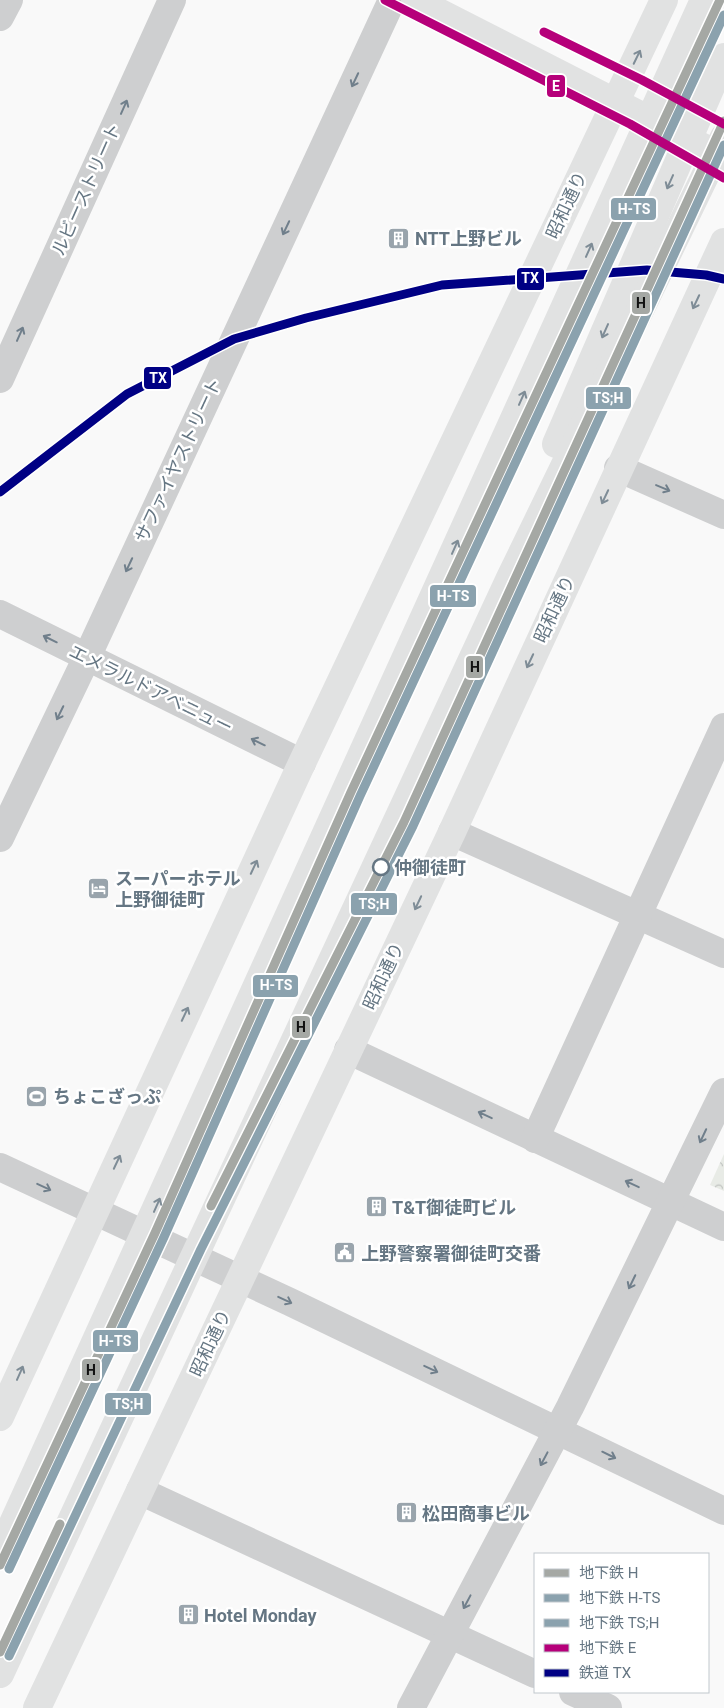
<svg xmlns="http://www.w3.org/2000/svg" width="724" height="1708" viewBox="0 0 724 1708" font-family="Roboto,'Noto Sans JP',sans-serif">
<style>
.forest{fill:url(#forest-crowns)}
.lines{fill:none;stroke-linecap:round;stroke-linejoin:round}
.minor{stroke:#cecfd0;stroke-width:28}
.major{stroke:#e1e2e2;stroke-width:28}
.highway{stroke:#e1e2e2;stroke-width:28}
.rail-1-casing{stroke:#fff;stroke-width:12}
.rail-1{stroke:#000084;stroke-width:9}
.metro-1-casing{stroke:#fff;stroke-width:12}
.metro-2-casing{stroke:#fff;stroke-width:12}
.metro-3-casing{stroke:#fff;stroke-width:12}
.metro-4-casing{stroke:#fff;stroke-width:12}
.metro-1{stroke:#a5a8a4;stroke-width:9}
.metro-2{stroke:#8ba2ae;stroke-width:9}
.metro-3{stroke:#8ba2ae;stroke-width:9}
.metro-4{stroke:#b6007a;stroke-width:9}
.oneway{stroke:#7e8c96}
.oneway2{stroke:#707f8b}
.stop-dot{fill:#fff;stroke:#657683;stroke-width:2.5}
.labels{text-anchor:middle;dominant-baseline:central;stroke-width:5;stroke-linejoin:round;paint-order:stroke}
.street-label{font-size:18px;fill:#657683;stroke:#fff}
.poi-label{font-size:18px;font-weight:bold;fill:#657683;stroke:#fff;text-anchor:start}
.stop-label{font-size:18px;font-weight:bold;fill:#657683;stroke:#fff;text-anchor:start}
.line-badge{stroke:#fff;stroke-width:2}
.badge-label{font-size:14px;text-anchor:middle;font-weight:bold;fill:#fff}
.pale-badge-label{font-size:14px;text-anchor:middle;font-weight:bold;fill:#111}
</style>
<defs>
<pattern id="forest-crowns" width="20" height="18" patternUnits="userSpaceOnUse" patternTransform="scale(1.25)"><rect width="20" height="18" fill="#e8ebe6"/><path d="M2 6a3 3 0 1 1 6 0M12 15a3 3 0 1 1 6 0" fill="none" stroke="#c0c3c0"/></pattern>
</defs>
<rect width="100%" height="100%" fill="#f9f9f9"/>
<polygon class="forest" points="724,1154 724,1191 710,1185"/>
<g class="lines">
<g class="minor">
<polyline points="0,17 9,0"/>
<polyline points="0,379 172,0"/>
<polyline points="618,468 724,515"/>
<polyline points="0,614 302,763"/>
<polyline points="452,832 724,954"/>
<polyline points="0,838 87,657 392,0"/>
<polyline points="348,1050 724,1227"/>
<polyline points="535,1139 724,727"/>
<polyline points="0,1167 290,1302 724,1511"/>
<polyline points="140,1491 535,1674"/>
<polyline points="573,1692 608,1708"/>
<polyline points="411,1708 570,1407 724,1092"/>
</g>
<polyline class="major" points="415,0 724,158"/>
<g class="highway">
<polyline points="556,444 724,57"/>
<polyline points="0,1417 302,763 664,0"/>
<polyline points="0,1552 704,0"/>
<polyline points="0,1674 510,578 724,137"/>
<polyline points="37,1708 452,832 724,242"/>
</g>
<defs>
<polyline id="rail-1" points="0,492 127,394 234,339 306,318 442,285 647,270 706,275 724,279"/>
</defs>
<use href="#rail-1" class="rail-1-casing"/>
<use href="#rail-1" class="rail-1"/>
<defs>
<g id="metro-1">
<polyline points="211,1206 404,822 724,121"/>
<polyline points="0,1565 155,1233 351,792 720,0"/>
<polyline points="0,1652 60,1524"/>
</g>
<polyline id="metro-2" points="9,1569 164,1237 360,796 724,15"/>
<polyline id="metro-3" points="9,1656 201,1249 413,826 724,145"/>
<g id="metro-4">
<polyline points="385,0 630,124 724,178"/>
<polyline points="544,32 642,80 724,124"/>
</g>
</defs>
<use href="#metro-1" class="metro-1-casing"/>
<use href="#metro-2" class="metro-2-casing"/>
<use href="#metro-3" class="metro-3-casing"/>
<use href="#metro-4" class="metro-4-casing"/>
<use href="#metro-1" class="metro-1"/>
<use href="#metro-2" class="metro-2"/>
<use href="#metro-3" class="metro-3"/>
<use href="#metro-4" class="metro-4"/>
</g>
<defs><path id="oneway-shaft" d="M-6 0H5M1.5-3L5.5 0L1.5 3" fill="none" stroke-width="1.6" stroke-linecap="round" stroke-linejoin="round" transform="scale(1.25)"/></defs>
<g class="oneway">
<use href="#oneway-shaft" transform="translate(637 57) rotate(-64)"/>
<use href="#oneway-shaft" transform="translate(670 182) rotate(114)"/>
<use href="#oneway-shaft" transform="translate(589 250) rotate(-66)"/>
<use href="#oneway-shaft" transform="translate(696 302) rotate(115)"/>
<use href="#oneway-shaft" transform="translate(605 331) rotate(114)"/>
<use href="#oneway-shaft" transform="translate(522 398) rotate(-66)"/>
<use href="#oneway-shaft" transform="translate(605 497) rotate(115)"/>
<use href="#oneway-shaft" transform="translate(455 547) rotate(-66)"/>
<use href="#oneway-shaft" transform="translate(530 661) rotate(115)"/>
<use href="#oneway-shaft" transform="translate(254 867) rotate(-65)"/>
<use href="#oneway-shaft" transform="translate(418 903) rotate(115)"/>
<use href="#oneway-shaft" transform="translate(185 1014) rotate(-65)"/>
<use href="#oneway-shaft" transform="translate(117 1162) rotate(-65)"/>
<use href="#oneway-shaft" transform="translate(157 1205) rotate(-66)"/>
<use href="#oneway-shaft" transform="translate(20 1373) rotate(-66)"/>
</g>
<g class="oneway2">
<use href="#oneway-shaft" transform="translate(355 80) rotate(115)"/>
<use href="#oneway-shaft" transform="translate(124 107) rotate(-66)"/>
<use href="#oneway-shaft" transform="translate(286 228) rotate(115)"/>
<use href="#oneway-shaft" transform="translate(20 334) rotate(-66)"/>
<use href="#oneway-shaft" transform="translate(663 488) rotate(23)"/>
<use href="#oneway-shaft" transform="translate(129 565) rotate(115)"/>
<use href="#oneway-shaft" transform="translate(50 639) rotate(-154)"/>
<use href="#oneway-shaft" transform="translate(60 713) rotate(116)"/>
<use href="#oneway-shaft" transform="translate(258 742) rotate(-154)"/>
<use href="#oneway-shaft" transform="translate(485 1115) rotate(-155)"/>
<use href="#oneway-shaft" transform="translate(703 1136) rotate(115)"/>
<use href="#oneway-shaft" transform="translate(632 1184) rotate(-155)"/>
<use href="#oneway-shaft" transform="translate(44 1187) rotate(25)"/>
<use href="#oneway-shaft" transform="translate(632 1282) rotate(116)"/>
<use href="#oneway-shaft" transform="translate(285 1300) rotate(25)"/>
<use href="#oneway-shaft" transform="translate(431 1369) rotate(25)"/>
<use href="#oneway-shaft" transform="translate(609 1455) rotate(26)"/>
<use href="#oneway-shaft" transform="translate(544 1459) rotate(118)"/>
<use href="#oneway-shaft" transform="translate(467 1602) rotate(118)"/>
</g>
<defs>
<symbol id="building-square" viewBox="-11 -11 22 22"><rect x="-9" y="-9" width="18" height="18" rx="4" fill="#99a4ac" stroke="#fff"/><path d="M-4-6H4V6H1V3H-1V6H-4ZM-2.5-4.3h1.7v1.8h-1.7ZM.8-4.3h1.7v1.8H.8ZM-2.5-1h1.7V.8h-1.7ZM.8-1h1.7V.8H.8Z" fill="#fff"/></symbol>
<symbol id="hotel-square" viewBox="-11 -11 22 22"><rect x="-9" y="-9" width="18" height="18" rx="4" fill="#99a4ac" stroke="#fff"/><path d="M-6-4.5h1.5V1H6V5H4.5V3h-9V5H-6ZM-4 0a1.8 1.8 0 1 1 3.6 0ZM.5 0V-2.5h3Q6-2.5 6 0Z" fill="#fff"/></symbol>
<symbol id="stadium-square" viewBox="-11 -11 22 22"><rect x="-9" y="-9" width="18" height="18" rx="4" fill="#99a4ac" stroke="#fff"/><path d="M0-5a6.5 5 0 1 0 0 10a6.5 5 0 1 0 0-10ZM-3.5-1.8h7v3.6h-7Z" fill="#fff"/></symbol>
<symbol id="civic-square" viewBox="-11 -11 22 22"><rect x="-9" y="-9" width="18" height="18" rx="4" fill="#99a4ac" stroke="#fff"/><path d="M-.6-6.5H3V-4.5H.6V-3L4-1V1h2V6H-6V1h2V-1L-.6-3ZM-1.2 2.5V6h2.4V2.5Z" fill="#fff"/></symbol>
</defs>
<g fill-rule="evenodd">
<use href="#building-square" x="386" y="226" width="25" height="25"/>
<use href="#hotel-square" x="86" y="876" width="25" height="25"/>
<use href="#stadium-square" x="24" y="1084" width="25" height="25"/>
<use href="#building-square" x="364" y="1194" width="25" height="25"/>
<use href="#civic-square" x="332" y="1240" width="25" height="25"/>
<use href="#building-square" x="394" y="1500" width="25" height="25"/>
<use href="#building-square" x="176" y="1602" width="25" height="25"/>
</g>
<circle class="stop-dot" cx="381" cy="867" r="8"/>
<g class="labels">
<g class="street-label">
<text transform="translate(86 189) rotate(-66)">ルビーストリート</text>
<text transform="translate(566 205) rotate(-65)">昭和通り</text>
<text transform="translate(178 460) rotate(-65)">サファイヤストリート</text>
<text transform="translate(554 609) rotate(-65)">昭和通り</text>
<text transform="translate(151 689) rotate(26)">エメラルドアベニュー</text>
<text transform="translate(383 976) rotate(-65)">昭和通り</text>
<text transform="translate(210 1343) rotate(-65)">昭和通り</text>
</g>
<g class="poi-label">
<text x="415" y="238">NTT上野ビル</text>
<text x="115" y="878">スーパーホテル<tspan x="115" dy="21">上野御徒町</tspan></text>
<text x="53" y="1096">ちょこざっぷ</text>
<text x="392" y="1207">T&amp;T御徒町ビル</text>
<text x="361" y="1253">上野警察署御徒町交番</text>
<text x="422" y="1513">松田商事ビル</text>
<text x="204" y="1615">Hotel Monday</text>
</g>
<g class="stop-label">
<text x="394" y="867">仲御徒町</text>
</g>
</g>
<g class="line-badge">
<rect x="546" y="74" width="20" height="24" rx="5" fill="#b6007a"/>
<rect x="610" y="197" width="47" height="24" rx="5" fill="#8ba2ae"/>
<rect x="516" y="267" width="29" height="24" rx="5" fill="#000084"/>
<rect x="631" y="291" width="20" height="24" rx="5" fill="#a5a8a4"/>
<rect x="143" y="366" width="29" height="24" rx="5" fill="#000084"/>
<rect x="585" y="386" width="47" height="24" rx="5" fill="#8ba2ae"/>
<rect x="429" y="584" width="48" height="24" rx="5" fill="#8ba2ae"/>
<rect x="465" y="655" width="19" height="24" rx="5" fill="#a5a8a4"/>
<rect x="350" y="892" width="48" height="24" rx="5" fill="#8ba2ae"/>
<rect x="252" y="974" width="47" height="24" rx="5" fill="#8ba2ae"/>
<rect x="291" y="1015" width="20" height="24" rx="5" fill="#a5a8a4"/>
<rect x="92" y="1329" width="47" height="24" rx="5" fill="#8ba2ae"/>
<rect x="81" y="1358" width="20" height="24" rx="5" fill="#a5a8a4"/>
<rect x="104" y="1392" width="48" height="24" rx="5" fill="#8ba2ae"/>
</g>
<g class="badge-label">
<text x="556" y="91">E</text>
<text x="634" y="214">H-TS</text>
<text x="530" y="283">TX</text>
<text x="158" y="383">TX</text>
<text x="608" y="403">TS;H</text>
<text x="453" y="601">H-TS</text>
<text x="374" y="909">TS;H</text>
<text x="276" y="990">H-TS</text>
<text x="115" y="1346">H-TS</text>
<text x="128" y="1409">TS;H</text>
</g>
<g class="pale-badge-label">
<text x="641" y="308">H</text>
<text x="475" y="672">H</text>
<text x="301" y="1032">H</text>
<text x="91" y="1375">H</text>
</g>
<rect x="534" y="1553" width="175" height="140" fill="#ffffff" stroke="#c1c8cd"/>
<rect x="544" y="1569" width="25" height="8" fill="#a5a8a4" stroke="#c1c8cd"/>
<text x="579" y="1578" font-size="15" fill="#657683">地下鉄 H</text>
<rect x="544" y="1594" width="25" height="8" fill="#8ba2ae" stroke="#c1c8cd"/>
<text x="579" y="1603" font-size="15" fill="#657683">地下鉄 H-TS</text>
<rect x="544" y="1619" width="25" height="8" fill="#8ba2ae" stroke="#c1c8cd"/>
<text x="579" y="1628" font-size="15" fill="#657683">地下鉄 TS;H</text>
<rect x="544" y="1644" width="25" height="8" fill="#b6007a" stroke="#c1c8cd"/>
<text x="579" y="1653" font-size="15" fill="#657683">地下鉄 E</text>
<rect x="544" y="1669" width="25" height="8" fill="#000084" stroke="#c1c8cd"/>
<text x="579" y="1678" font-size="15" fill="#657683">鉄道 TX</text>
</svg>
